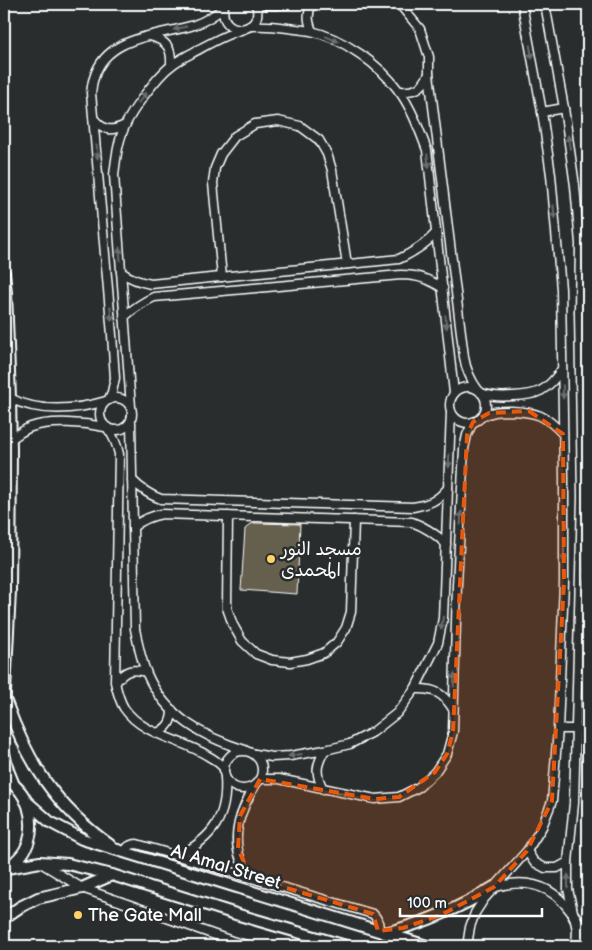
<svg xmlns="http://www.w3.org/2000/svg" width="592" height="950" viewBox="0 0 592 950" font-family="'Balsamiq Sans','Playpen Sans Arabic',sans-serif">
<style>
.building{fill:#655e4e;stroke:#fff}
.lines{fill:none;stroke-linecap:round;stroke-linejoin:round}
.minor-casing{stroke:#fff;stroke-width:11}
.secondary-casing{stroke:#fff;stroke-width:14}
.minor{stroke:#2a2d2e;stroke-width:8}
.secondary{stroke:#2a2d2e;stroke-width:10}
.oneway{fill:#6a6c6d}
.marked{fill:#e8590c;fill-opacity:0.2;stroke:#e8590c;stroke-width:4;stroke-dasharray:10 6;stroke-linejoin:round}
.poi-dot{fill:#ffd166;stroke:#2a2d2e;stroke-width:2}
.labels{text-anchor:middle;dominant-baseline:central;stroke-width:5;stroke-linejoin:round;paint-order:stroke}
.poi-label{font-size:18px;fill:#fff;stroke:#2a2d2e;text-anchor:start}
.street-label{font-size:18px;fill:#fff;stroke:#2a2d2e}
</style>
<rect width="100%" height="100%" fill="#2a2d2e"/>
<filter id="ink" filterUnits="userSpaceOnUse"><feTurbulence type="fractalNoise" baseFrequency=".02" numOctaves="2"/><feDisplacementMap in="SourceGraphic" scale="10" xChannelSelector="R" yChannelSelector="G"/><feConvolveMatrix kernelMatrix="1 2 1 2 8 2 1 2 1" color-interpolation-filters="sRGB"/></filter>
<g filter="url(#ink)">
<polygon class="building" points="255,523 300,524 297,594 241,590 245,529 251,524"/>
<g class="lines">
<defs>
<g id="minor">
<polyline points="256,4 275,5 288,4"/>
<path d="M312,4c-5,10 -4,17 0,27"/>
<path d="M397,4l4,2 19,23 9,28v17l35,283c2,13 6,22 14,33"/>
<polyline points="545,4 564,108 575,186 580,244 579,312 582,497 574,803 568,862 568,889 577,930 576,946"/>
<path d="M224,6c-7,31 42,30 32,-2"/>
<path d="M250,26c13,-1 25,0 38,2 8,1 16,2 23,3 32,7 69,34 88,60 13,18 20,38 28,59l27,243"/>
<path d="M150,36c17,5 22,12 21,29"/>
<path d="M399,91c16,1 23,-2 30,-17"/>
<polyline points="542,112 564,108"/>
<path d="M94,119c10,12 17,13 31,6"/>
<path d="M121,272c10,7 18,10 30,12l248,-25c15,-7 26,-14 37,-26"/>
<polyline points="222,277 213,183 215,168 221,154 235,136 255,124 278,121 300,126 319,140 327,154 332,170 347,264"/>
<polyline points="579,312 588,302"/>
<path d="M124,317c10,-9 19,-15 30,-20l247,-22c17,0 27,4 42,13"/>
<circle cx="468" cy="405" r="18"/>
<path d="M481,393c11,4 21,4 32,3 25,-1 34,-5 49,-27"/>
<circle cx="116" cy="414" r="16"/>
<path d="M10,398c28,15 66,12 96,3"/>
<path d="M109,399l3,-7 3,-14 -3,-43 -21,-242c1,-5 1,-11 3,-15 12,-43 65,-42 100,-53 11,-4 20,-9 29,-17"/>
<path d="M131,407l-17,-232c2,-17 4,-34 11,-49 7,-16 33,-51 47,-61 6,-5 13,-8 20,-12 17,-9 33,-19 52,-24"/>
<path d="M481,417c11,-6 19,-6 30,-6 26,1 34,4 52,23"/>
<path d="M131,422l4,207c3,16 6,31 12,45 19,43 56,63 98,76"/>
<path d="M108,429c6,8 9,16 11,25l-4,228c2,9 4,18 9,26 19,28 58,31 84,48 6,3 11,7 16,12"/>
<path d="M11,439c6,-4 12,-9 20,-12 20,-7 54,-4 74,0"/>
<path d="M132,480c9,9 17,15 29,19l252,8c17,-3 24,-6 35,-19"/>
<polyline points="228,516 227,608 233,625 242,641 256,654 272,660 290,662 307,659 324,653 337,642 346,628 351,612 354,520"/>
<path d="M133,527c9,-7 17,-11 29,-13l250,8c14,5 24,12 34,22"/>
<polyline points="579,620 588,609"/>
<path d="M116,682c9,-12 16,-14 30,-10"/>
<path d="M415,689c19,-1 28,4 38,20"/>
<polyline points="558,729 576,729"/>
<path d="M157,733c11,-5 15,-11 15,-23"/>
<circle cx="243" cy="770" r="19"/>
<polyline points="255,754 272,757 290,756 325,750 350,744 373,732 397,713 415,689 438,643 443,618 451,412"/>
<polyline points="260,779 279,779 375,799 399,797 419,787 435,772 447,754 453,732 457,585 464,449 467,435 473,422"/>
<path d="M323,789c-8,-16 -7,-24 2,-39"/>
<polyline points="527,851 534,862 545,868 557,868 568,862"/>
<path d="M125,852c2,-6 6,-8 12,-8l236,70c5,5 7,10 5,17"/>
<path d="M178,856c35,-18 50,-39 47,-79"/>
<polyline points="41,863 82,888 232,941 250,946"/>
<path d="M250,877c-2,-5 -6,-9 -8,-14 -12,-27 -1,-54 13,-77"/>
<path d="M496,887c31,-9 56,-2 75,25"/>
<polyline points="467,946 470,927 475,913 484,899 527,851 542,827 552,801 558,729 564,582 564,478 561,289 551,175 542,112 522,4"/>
</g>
<g id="secondary">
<polyline points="4,273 6,293 10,398 11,450 10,591 4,712"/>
<path d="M6,702c22,61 50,105 104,143"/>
<polyline points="4,753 8,770 14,785"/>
<path d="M4,779c3,2 7,4 10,6 18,15 22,45 11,65 -4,7 -10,12 -16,17"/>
<polyline points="25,800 50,822 82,839 427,946"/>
<polyline points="7,868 40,862 68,864 112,875 239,915 346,946"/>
<polyline points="574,916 588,940"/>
<polyline points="4,918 20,907 38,898 82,888 112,875"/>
<path d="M385,933c39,-10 75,-25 109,-46"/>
</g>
</defs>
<use href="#minor" class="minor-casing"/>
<use href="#secondary" class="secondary-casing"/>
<use href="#minor" class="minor"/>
<use href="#secondary" class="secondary"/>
</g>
<defs><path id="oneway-solid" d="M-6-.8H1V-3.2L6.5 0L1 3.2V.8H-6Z" transform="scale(1.25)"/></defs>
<g class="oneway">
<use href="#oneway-solid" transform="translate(180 28) rotate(166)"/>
<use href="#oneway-solid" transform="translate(332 39) rotate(22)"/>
<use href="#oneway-solid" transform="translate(531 52) rotate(80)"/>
<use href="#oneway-solid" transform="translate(142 98) rotate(-53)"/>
<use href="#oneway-solid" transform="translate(569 142) rotate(-98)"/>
<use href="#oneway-solid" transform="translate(97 152) rotate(85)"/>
<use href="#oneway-solid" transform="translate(428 161) rotate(83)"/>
<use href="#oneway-solid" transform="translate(554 212) rotate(85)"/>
<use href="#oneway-solid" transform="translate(120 254) rotate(-94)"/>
<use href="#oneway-solid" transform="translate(111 314) rotate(85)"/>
<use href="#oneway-solid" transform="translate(446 322) rotate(84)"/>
<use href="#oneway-solid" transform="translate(563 392) rotate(89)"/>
<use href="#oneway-solid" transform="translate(449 461) rotate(92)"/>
<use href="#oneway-solid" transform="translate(461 518) rotate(-87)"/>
<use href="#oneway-solid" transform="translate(564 555) rotate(90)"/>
<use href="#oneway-solid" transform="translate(442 623) rotate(100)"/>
<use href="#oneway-solid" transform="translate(454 680) rotate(-88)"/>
<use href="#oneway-solid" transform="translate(295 755) rotate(172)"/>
<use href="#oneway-solid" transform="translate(342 793) rotate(11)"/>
<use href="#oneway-solid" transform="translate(568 881) rotate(-90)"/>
</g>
</g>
<path class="marked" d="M529,411l34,23 1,148 -12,219 -25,50 -33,36 -53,28 -38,13 -25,3 -5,-17 -123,-37 -12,-29 2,-32 20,-37 115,20 24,-2 36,-25 12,-18 6,-22 14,-297 6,-13 16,-9z"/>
<g class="poi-dot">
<circle cx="271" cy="559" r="5"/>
<circle cx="78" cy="915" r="5"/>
</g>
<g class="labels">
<g class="poi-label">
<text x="281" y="549">مسجد النور<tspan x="281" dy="21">المحمدى</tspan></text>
<text x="88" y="915">The Gate Mall</text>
</g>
<g class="street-label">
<text transform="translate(226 867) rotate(17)">Al Amal Street</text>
</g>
</g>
<rect width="592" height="950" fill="none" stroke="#2a2d2e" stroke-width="20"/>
<rect x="10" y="10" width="572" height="930" fill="none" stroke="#fff" stroke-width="2" filter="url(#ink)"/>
<path d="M400 908v8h142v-8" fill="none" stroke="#ffffff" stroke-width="2.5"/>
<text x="407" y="908" font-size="15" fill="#ffffff" stroke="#2a2d2e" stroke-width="4" paint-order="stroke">100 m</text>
</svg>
